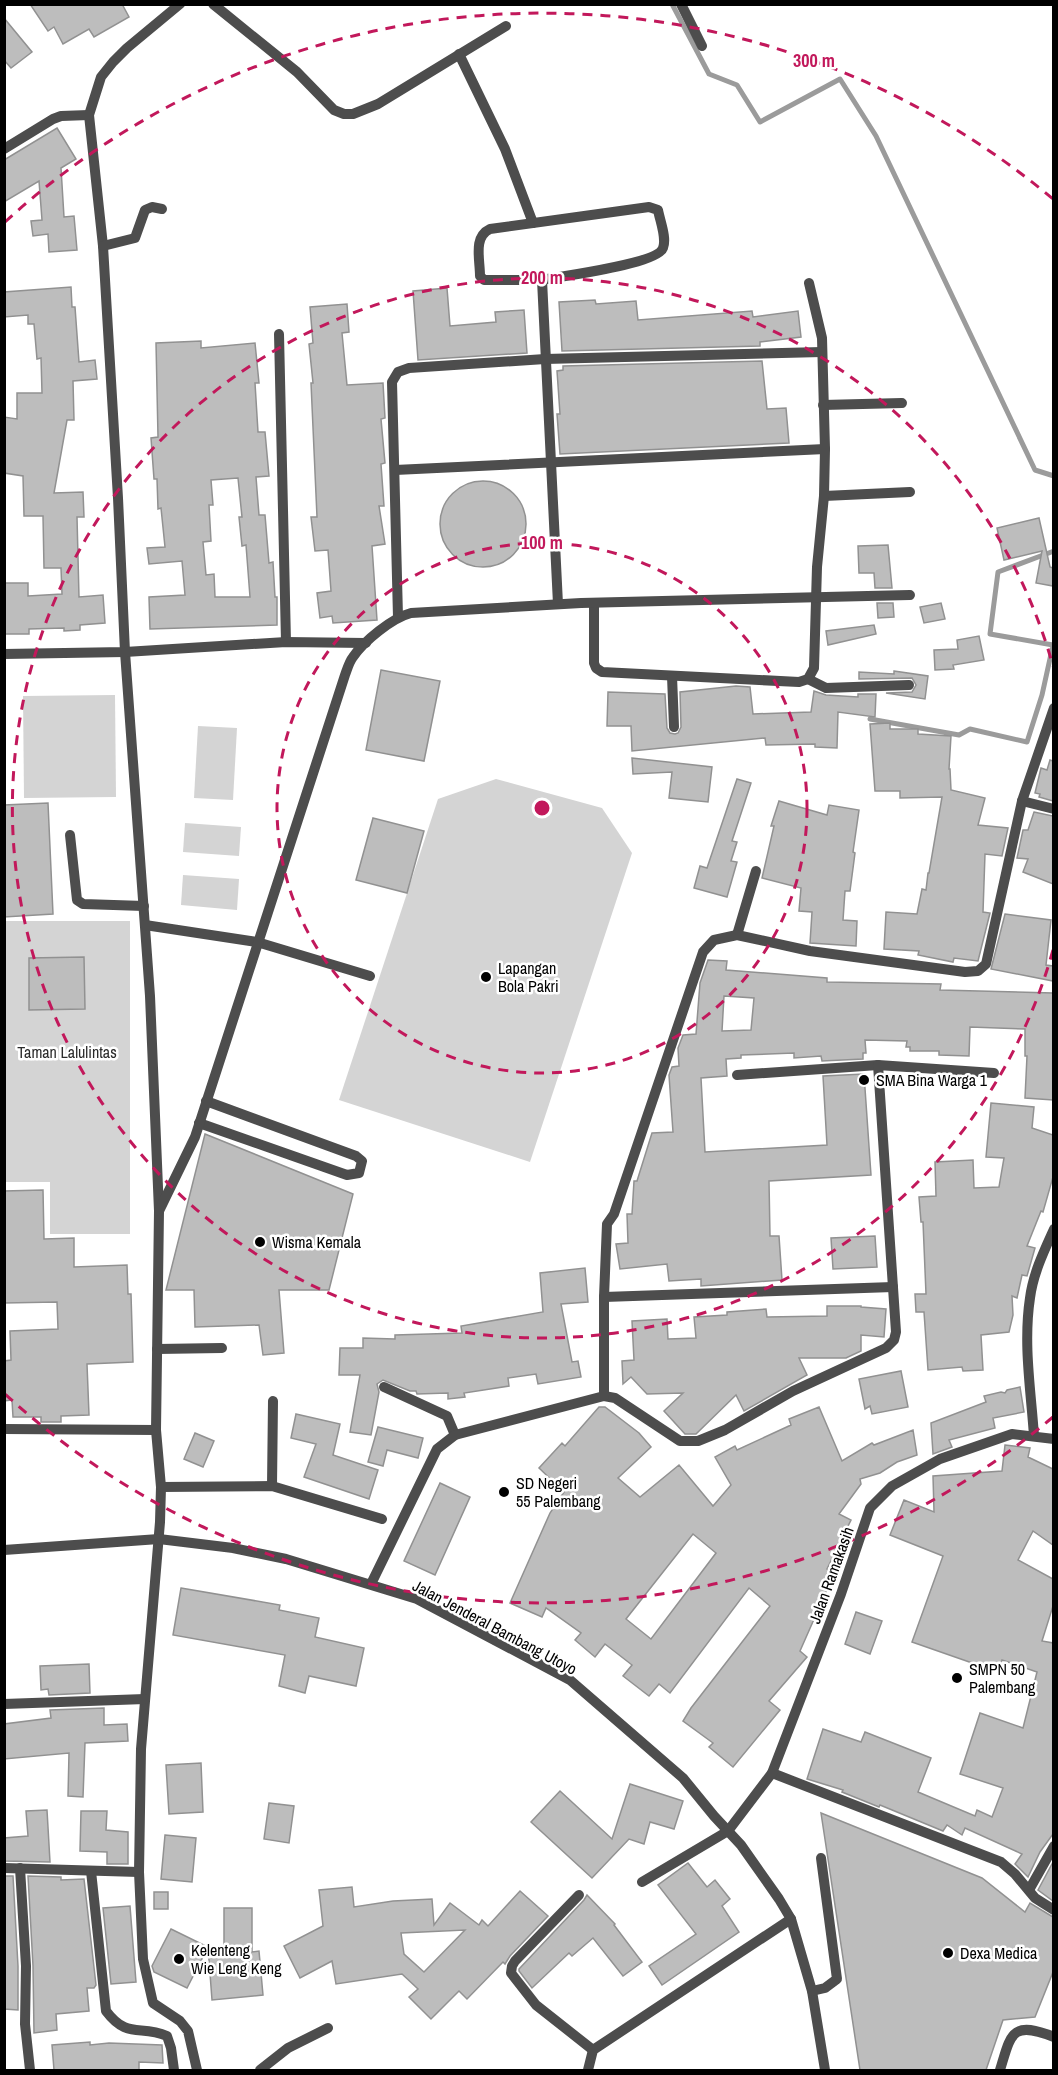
<svg xmlns="http://www.w3.org/2000/svg" width="1058" height="2075" viewBox="0 0 1058 2075" font-family="'Archivo Narrow',sans-serif">
<style>
.green{fill:#d4d4d4}
.lines{fill:none;stroke-linecap:round;stroke-linejoin:round}
.stream{stroke:#9b9b9b;stroke-width:5}
.building{fill:#bdbdbd;stroke:#919191;stroke-width:1.5;fill-rule:evenodd}
.minor{stroke:#4d4d4d;stroke-width:10}
.ring{fill:none;stroke:#c2185b;stroke-width:3;stroke-dasharray:10 8}
.poi-dot{fill:#000;stroke:#fff;stroke-width:2}
.labels{text-anchor:middle;dominant-baseline:central;stroke-width:5;stroke-linejoin:round;paint-order:stroke}
.poi-label{font-size:16px;fill:#000;stroke:#fff;text-anchor:start}
.park-label{font-size:16px;fill:#2b2b2b;stroke:#fff}
.street-label{font-size:16px;fill:#000;stroke:#fff}
.centre{fill:#c2185b;stroke:#fff;stroke-width:3}
.ring-label{font-size:18px;text-anchor:middle;font-weight:bold;fill:#c2185b;stroke:#fff;stroke-width:5;stroke-linejoin:round;paint-order:stroke}
</style>
<rect width="100%" height="100%" fill="#fff"/>
<g class="green">
<polygon points="115,695 116,797 24,798 23,696"/>
<polygon points="198,726 237,728 233,800 194,798"/>
<polygon points="496,779 602,808 632,853 530,1162 339,1100 438,799"/>
<polygon points="185,823 241,827 239,856 183,852"/>
<polygon points="183,875 239,879 237,910 181,905"/>
<polygon points="5,921 130,921 130,1234 50,1234 50,1182 5,1182"/>
</g>
<g class="lines">
<g class="stream">
<polyline points="672,4 709,74 737,85 760,122 840,79 876,136 1035,470 1054,476"/>
<polyline points="870,719 959,735 970,729 1027,742 1042,695 1053,645 990,634 998,572 1054,551"/>
</g>
</g>
<g class="building">
<polygon points="30,4 122,4 129,17 94,37 89,29 63,44 54,27 48,31"/>
<polygon points="4,18 32,52 11,68 4,60"/>
<polygon points="57,128 76,159 61,168 64,217 74,216 77,250 49,252 48,234 33,236 31,221 42,220 39,181 4,202 4,160"/>
<polygon points="71,287 72,307 75,307 79,362 95,360 97,379 73,381 74,420 67,420 54,493 83,492 84,517 77,517 79,597 103,595 105,623 80,625 80,630 64,631 64,628 29,629 29,634 4,634 4,583 28,583 28,596 62,594 61,568 44,568 43,516 24,516 23,476 4,473 4,417 17,419 17,393 42,393 41,358 37,359 34,324 28,324 28,315 4,317 4,292"/>
<polygon points="447,288 450,326 496,322 495,312 524,310 527,353 418,360 413,291"/>
<polygon points="595,300 596,304 636,301 638,320 752,311 753,317 798,311 801,337 760,342 760,346 562,351 559,302"/>
<polygon points="347,304 349,332 342,333 347,385 383,383 385,418 381,419 385,463 381,464 384,506 379,506 385,544 372,546 377,620 333,623 332,616 320,618 317,593 331,591 328,550 315,551 311,517 317,517 311,383 313,383 309,344 313,343 310,307"/>
<path d="M201,341v7l54,-5 4,40h-4l3,49h7l4,44 -13,1 3,38h6l4,48 4,-1 2,35h2v28l-127,4 -1,-32 36,-2 -3,-34 -33,3 -2,-16 18,-1 -4,-39 -3,1 -1,-30h-3l-3,-41 7,-1 -2,-94zM238,478l4,39h-3l3,29 4,-1 4,52h-35l-1,-23 -8,1 -3,-33 8,-1 -2,-36h4l-2,-25z"/>
<polygon points="762,361 767,409 786,408 789,443 560,454 557,414 560,414 557,371 563,370 563,366"/>
<circle cx="483" cy="524" r="43"/>
<polygon points="1039,518 1050,567 1053,568 1053,586 1036,583 1042,551 1004,560 997,528"/>
<polygon points="888,545 892,588 875,588 874,573 859,573 858,546"/>
<polygon points="877,603 893,603 894,617 878,618"/>
<polygon points="941,603 945,619 924,623 920,607"/>
<polygon points="874,625 876,634 828,645 826,631"/>
<polygon points="979,636 984,660 953,665 954,669 935,670 934,650 958,649 957,640"/>
<polygon points="381,670 440,681 424,761 366,750"/>
<polygon points="894,671 928,676 925,699 886,693 912,692 916,685 912,678 859,679 859,672 894,674"/>
<polygon points="736,686 750,687 753,714 811,712 814,691 826,695 858,697 858,694 876,694 875,717 838,712 837,748 815,747 815,744 766,745 765,738 632,751 631,726 607,726 608,692 665,694 667,728 670,733 675,734 678,733 681,727 680,692"/>
<polygon points="890,723 890,729 918,729 918,734 951,736 949,769 950,769 951,790 985,798 978,825 1008,828 1002,856 985,854 983,912 990,913 978,961 954,958 953,962 918,955 919,951 884,949 886,912 917,914 922,889 926,890 928,873 929,873 942,797 900,798 900,791 875,791 870,724"/>
<polygon points="632,758 712,767 708,802 669,798 672,772 633,774"/>
<polygon points="1050,760 1053,761 1053,801 1039,797 1040,794 1035,793 1041,768 1047,770"/>
<polygon points="737,779 751,783 732,841 737,842 731,861 737,862 727,897 694,888 700,866 707,868"/>
<polygon points="779,801 827,815 829,805 859,810 853,852 855,853 850,891 845,891 843,920 857,921 856,946 810,943 812,912 799,911 801,888 762,878 774,826 771,826"/>
<polygon points="48,803 53,914 4,917 4,805"/>
<polygon points="1034,812 1053,816 1053,884 1023,872 1028,859 1017,858 1023,830 1028,830"/>
<polygon points="373,818 424,831 407,893 356,880"/>
<polygon points="1005,914 1051,920 1046,965 1053,966 1053,981 991,969"/>
<polygon points="84,957 85,1009 29,1010 29,958"/>
<path d="M708,960l19,1 -1,9 101,8v4l114,2 -1,6 113,3v107l-28,-2 2,-42h-2v-27l-55,-2 -1,29 -30,-1v-4h-29v-4h-4l1,-6 -42,-1 1,13h-3v6l-41,2 -1,-5 -27,2v-5l-53,2v3l-15,1 1,17 -26,2 4,74 122,-7 -4,-69 41,-2 7,101 -102,6 1,55h9l3,44 -81,6v-7l-32,2 -2,-17 -47,5 -4,-25 12,-1 -1,-29h5l2,-33h3l15,-48 21,-1 -4,-57 3,-8 7,-1 -1,-18 5,-13 13,-1 4,-51zM724,996l30,2 -3,32 -29,1z"/>
<polygon points="991,1103 1034,1107 1032,1128 1053,1135 1053,1177 1043,1212 1041,1211 1027,1246 1035,1248 1027,1276 1022,1275 1017,1298 1012,1296 1013,1315 1009,1332 981,1335 983,1370 963,1371 962,1367 928,1370 924,1312 916,1312 915,1294 926,1294 923,1222 921,1222 919,1197 936,1196 935,1162 973,1160 974,1188 999,1187 1004,1158 986,1157"/>
<polygon points="205,1134 353,1194 329,1290 279,1290 284,1353 263,1355 259,1325 195,1327 194,1290 166,1290"/>
<polygon points="43,1190 44,1239 74,1238 74,1267 127,1265 128,1294 131,1294 133,1362 87,1364 89,1415 61,1416 61,1422 41,1422 41,1417 13,1417 12,1400 4,1401 4,1361 11,1360 10,1331 58,1329 57,1302 4,1303 4,1191"/>
<polygon points="875,1236 877,1267 833,1269 831,1238"/>
<polygon points="585,1268 588,1302 561,1304 572,1362 578,1361 581,1377 538,1384 536,1374 508,1378 509,1386 464,1393 465,1397 448,1399 448,1393 417,1394 416,1391 410,1391 383,1380 377,1384 379,1392 371,1435 350,1432 360,1375 339,1375 340,1348 363,1348 363,1338 395,1339 395,1335 462,1333 461,1326 543,1312 540,1273"/>
<polygon points="827,1306 861,1306 861,1307 886,1309 884,1337 861,1335 861,1351 846,1358 799,1358 807,1375 744,1411 736,1395 696,1434 685,1434 664,1411 683,1393 647,1394 631,1377 623,1384 622,1361 634,1360 632,1321 667,1319 668,1339 696,1338 694,1317 727,1315 727,1312 766,1309 767,1317 827,1316"/>
<polygon points="901,1371 908,1407 872,1414 870,1406 865,1409 859,1379"/>
<polygon points="1020,1387 1024,1412 993,1418 995,1428 949,1440 952,1447 933,1454 931,1423 986,1402 984,1396 1001,1392 1005,1393 1007,1390"/>
<path d="M599,1407h6l34,26 12,14 -33,31 22,19 39,-32 34,41 18,-21 -16,-28 20,-11 2,4 54,-25 -2,-6 30,-12 23,54 30,-18 2,2 39,-15 4,25 -20,7 -17,11 -20,6 1,5 -22,30 12,6 -24,49 7,5 -34,77 7,6 -38,44 11,9 -47,57 -24,-20 4,-4 -30,-22 8,-13 79,-102 -21,-18 -79,105 -11,-9 -10,12 -26,-20 9,-11 -27,-21 -10,13 -20,-17 6,-7 -35,-25 -4,9 -32,-14 40,-90 14,-21 -25,-24 23,-25 3,3zM693,1534l23,19 -65,86 -25,-20z"/>
<polygon points="296,1414 340,1424 333,1455 378,1470 369,1499 304,1477 316,1444 291,1438"/>
<polygon points="378,1427 423,1438 418,1458 387,1450 383,1466 368,1462"/>
<polygon points="195,1433 214,1441 203,1467 184,1459"/>
<polygon points="1005,1445 1030,1448 1028,1457 1053,1469 1053,1545 1033,1531 1018,1560 1053,1579 1053,1606 1042,1641 1053,1643 1053,1834 1040,1852 1028,1877 1015,1864 1022,1854 965,1828 962,1835 947,1825 943,1831 880,1805 879,1807 842,1792 843,1790 807,1779 823,1729 861,1742 865,1732 931,1758 918,1792 975,1816 977,1810 992,1817 1003,1788 960,1774 980,1713 1023,1728 1037,1672 1002,1660 998,1672 912,1642 943,1556 890,1535 904,1500 934,1512 933,1476 1002,1471"/>
<polygon points="440,1483 470,1497 435,1575 404,1561"/>
<polygon points="181,1588 280,1605 279,1610 319,1618 315,1637 364,1648 356,1686 309,1676 305,1693 279,1686 285,1655 173,1635"/>
<polygon points="856,1612 882,1621 870,1654 845,1644"/>
<polygon points="89,1664 90,1693 49,1695 48,1689 41,1690 40,1666"/>
<polygon points="104,1708 104,1725 127,1724 128,1741 85,1743 83,1797 68,1796 69,1753 4,1759 4,1724 51,1718 50,1710"/>
<polygon points="201,1763 203,1812 169,1814 166,1765"/>
<polygon points="630,1784 683,1801 674,1829 650,1822 644,1844 629,1839 592,1878 531,1822 560,1791 612,1839"/>
<polygon points="269,1803 294,1806 289,1843 264,1839"/>
<polygon points="47,1810 50,1862 4,1861 4,1838 28,1836 26,1811"/>
<polygon points="81,1811 107,1811 106,1830 128,1832 128,1864 107,1864 107,1852 80,1851"/>
<polygon points="821,1813 982,1878 1025,1912 1030,1903 1053,1917 1053,1972 1035,2017 1003,2020 986,2070 860,2070"/>
<polygon points="165,1835 196,1838 192,1882 161,1879"/>
<polygon points="1053,1862 1053,1901 1038,1890"/>
<polygon points="688,1863 707,1887 715,1880 730,1899 722,1906 739,1932 662,1985 649,1966 696,1934 658,1885"/>
<polygon points="4,1876 13,1876 18,1966 18,2010 4,2009"/>
<polygon points="28,1876 61,1877 61,1880 84,1879 96,1985 94,1988 87,1988 89,2011 56,2014 57,2030 34,2033 33,1966"/>
<path d="M352,1887l2,20 39,-6 39,-2 2,26 16,-22 29,22 3,-5 6,6 32,-35 28,25 -38,40 -5,8 -2,-2 -36,37 -8,-8 -28,28 -22,-22 9,-8 -16,-15 -66,10 -4,-23 -32,17 -16,-32 39,-20 -4,-36zM465,1930l-41,42 -20,-18 -3,-21z"/>
<rect x="154" y="1892" width="14" height="17"/>
<polygon points="587,1895 615,1924 614,1925 642,1962 623,1976 593,1938 572,1956 569,1953 532,1988 519,1971 519,1969 584,1900"/>
<polygon points="130,1906 136,1982 111,1984 103,1908"/>
<polygon points="224,1908 252,1908 252,1952 259,1951 263,1995 212,2000 208,1947 224,1955"/>
<polygon points="171,1929 208,1947 187,1988 154,1972 152,1966"/>
<polygon points="90,2042 90,2045 109,2043 162,2045 163,2063 139,2062 139,2070 54,2070 52,2045"/>
</g>
<g class="lines">
<g class="minor">
<polyline points="180,4 127,48 113,62 101,77 89,115 103,246 118,498 125,652 150,996 159,1211 156,1430 161,1487 160,1522 141,1749 139,1872 143,1959 153,2003 180,2021 188,2031 197,2070"/>
<polyline points="213,4 297,72 334,110 344,114 353,114 378,104 506,26"/>
<polyline points="681,4 702,46"/>
<polyline points="459,54 505,149 533,223"/>
<polyline points="4,149 53,119 61,116 89,115"/>
<polyline points="103,246 135,238 145,210 152,207 162,209"/>
<path d="M542,280h-58l-4,-4c0,-17 -7,-39 10,-47l159,-22 9,3c2,11 9,28 5,38 -5,16 -102,28 -121,32l16,324"/>
<polyline points="279,334 286,642"/>
<polyline points="823,405 902,403"/>
<polyline points="395,470 825,449"/>
<polyline points="824,496 910,492"/>
<polyline points="594,603 594,663 596,668 602,672 799,682 808,679 814,668 817,567 824,496 825,449 822,338 809,283"/>
<polyline points="398,617 392,382 398,372 409,368 545,359 822,352"/>
<polyline points="4,654 125,652 286,642 366,643"/>
<polyline points="672,676 674,727"/>
<polyline points="808,679 826,688 909,685"/>
<polyline points="1022,801 1054,809"/>
<polyline points="70,835 77,900 83,904 144,906"/>
<polyline points="145,925 257,942 370,976"/>
<polyline points="737,935 756,871"/>
<polyline points="737,1075 878,1065"/>
<polyline points="199,1123 347,1175 359,1173 362,1161 356,1156 206,1101"/>
<path d="M159,1211l36,-74 150,-462c2,-5 4,-13 8,-18 11,-16 39,-39 58,-44l170,-10 329,-8"/>
<polyline points="604,1297 893,1287"/>
<polyline points="157,1349 222,1348"/>
<polyline points="384,1387 447,1416 455,1435"/>
<polyline points="604,1396 615,1398 680,1441 698,1441 725,1430 793,1391 886,1348 894,1340 896,1332 878,1065 994,1073"/>
<polyline points="4,1429 156,1430"/>
<path d="M1034,1436c-3,-45 -11,-92 -4,-138 3,-24 14,-47 24,-69"/>
<polyline points="272,1486 273,1401"/>
<polyline points="161,1487 272,1486 382,1519"/>
<polyline points="4,1550 159,1539 233,1548 286,1559 417,1599 570,1680 683,1778 714,1816 741,1845 779,1899 791,1919 812,1991 825,2070"/>
<polyline points="371,1584 437,1449 455,1435 604,1396 604,1297 607,1224 614,1214 703,952 714,940 737,935 810,951 965,972 978,971 986,964 1022,801 1054,708"/>
<polyline points="4,1704 145,1699"/>
<polyline points="772,1773 1001,1862 1015,1874 1035,1898 1054,1910"/>
<polyline points="4,1868 139,1872"/>
<polyline points="20,1868 26,1966 25,2024 30,2070"/>
<path d="M91,1871l15,140c22,29 34,13 61,25l4,12 3,22"/>
<polyline points="642,1882 728,1831 772,1773 841,1594 870,1508 892,1486 940,1459 1012,1434 1054,1439"/>
<polyline points="1029,1890 1054,1846"/>
<polyline points="579,1895 515,1961 512,1966 511,1973 536,2005 593,2050"/>
<polyline points="812,1991 825,1988 837,1979 821,1858"/>
<polyline points="260,2070 288,2048 328,2028"/>
<polyline points="588,2070 593,2050 791,1919"/>
<path d="M1000,2070c11,-36 11,-50 54,-33"/>
</g>
</g>
<g class="ring">
<circle cx="542" cy="808" r="265"/>
<path d="M1053 950A530 530 0 1 1 1053 666"/>
<path d="M1053 1417A795 795 0 0 1 5 1394M5 222A795 795 0 0 1 1053 199"/>
</g>
<g class="poi-dot">
<circle cx="486" cy="977" r="6"/>
<circle cx="864" cy="1080" r="6"/>
<circle cx="260" cy="1242" r="6"/>
<circle cx="504" cy="1492" r="6"/>
<circle cx="957" cy="1678" r="6"/>
<circle cx="948" cy="1953" r="6"/>
<circle cx="179" cy="1959" r="6"/>
</g>
<g class="labels">
<g class="poi-label">
<text x="498" y="968">Lapangan<tspan x="498" dy="18">Bola Pakri</tspan></text>
<text x="876" y="1080">SMA Bina Warga 1</text>
<text x="272" y="1242">Wisma Kemala</text>
<text x="516" y="1483">SD Negeri<tspan x="516" dy="18">55 Palembang</tspan></text>
<text x="969" y="1669">SMPN 50<tspan x="969" dy="18">Palembang</tspan></text>
<text x="191" y="1950">Kelenteng<tspan x="191" dy="18">Wie Leng Keng</tspan></text>
<text x="960" y="1953">Dexa Medica</text>
</g>
<g class="park-label">
<text x="67" y="1052">Taman Lalulintas</text>
</g>
<g class="street-label">
<text transform="translate(831 1575) rotate(-70)">Jalan Ramakasih</text>
<text transform="translate(495 1627) rotate(28)">Jalan Jenderal Bambang Utoyo</text>
</g>
</g>
<circle cx="542" cy="808" r="9" class="centre"/>
<g class="ring-label">
<text x="814" y="67">300 m</text>
<text x="542" y="284">200 m</text>
<text x="542" y="549">100 m</text>
</g>
<rect width="1058" height="2075" fill="none" stroke="#000000" stroke-width="12"/>
</svg>
